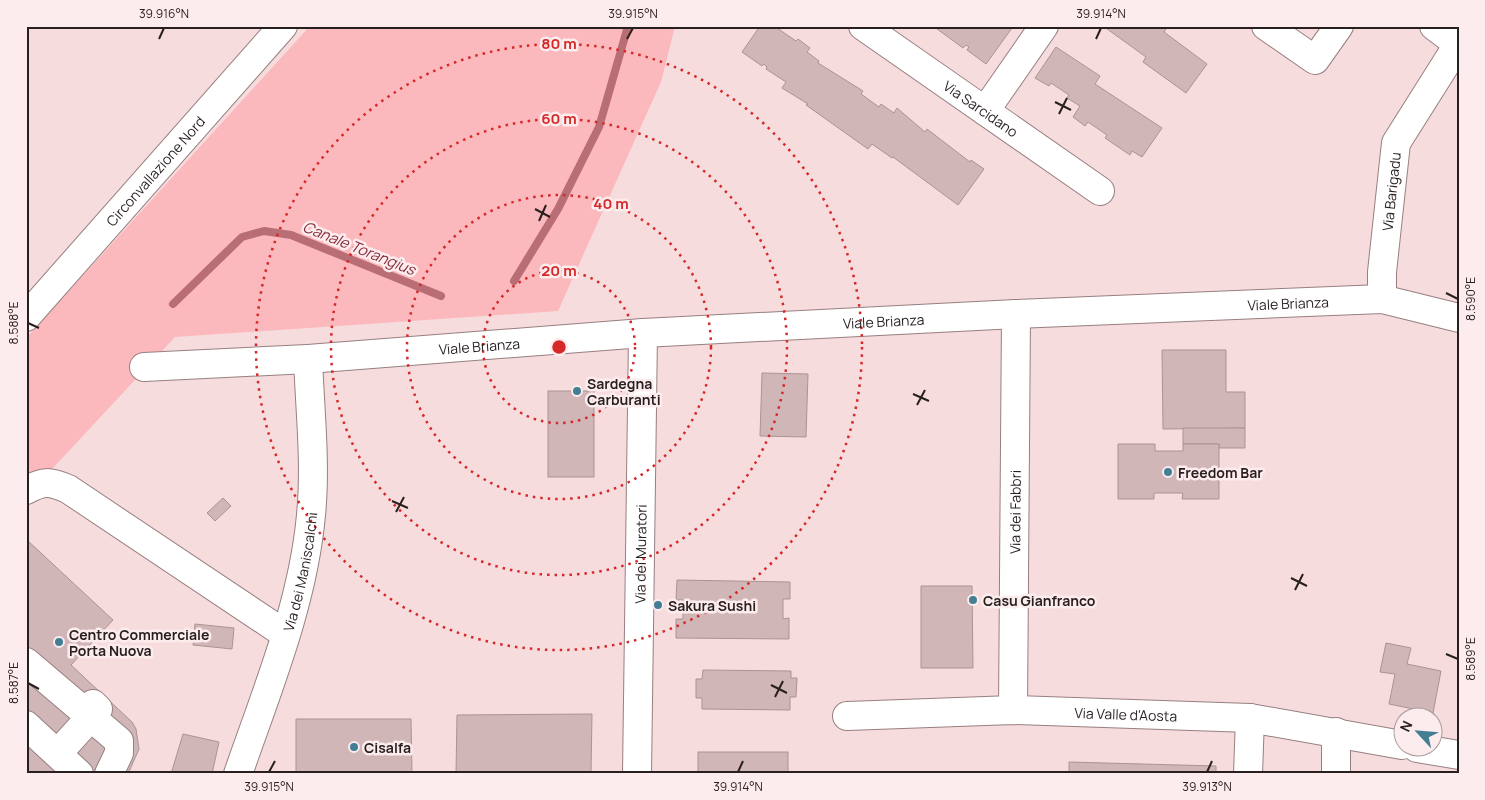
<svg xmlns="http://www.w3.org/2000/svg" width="1485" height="800" viewBox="0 0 1485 800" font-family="Manrope,sans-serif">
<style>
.green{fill:#fcb9bd}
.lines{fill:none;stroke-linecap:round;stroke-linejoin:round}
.stream{stroke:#b86e74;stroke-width:8}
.building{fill:#d0b6b7;stroke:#ab9394}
.minor-casing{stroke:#977f80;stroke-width:30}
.major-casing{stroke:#977f80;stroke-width:30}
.minor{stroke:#fff;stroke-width:28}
.major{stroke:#fff;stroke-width:28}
.ticks{fill:none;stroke:#281f1f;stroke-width:2}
.ring{fill:none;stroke:#d62828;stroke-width:2.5;stroke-dasharray:2.5 5}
.poi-dot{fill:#427f95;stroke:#fdeced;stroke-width:2}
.labels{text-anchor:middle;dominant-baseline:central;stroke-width:5;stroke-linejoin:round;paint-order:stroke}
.street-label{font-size:14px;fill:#281f1f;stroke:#fdeced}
.poi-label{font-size:14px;font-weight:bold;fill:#281f1f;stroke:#fdeced;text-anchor:start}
.water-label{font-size:15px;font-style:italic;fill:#862c3a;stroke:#fdeced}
.centre{fill:#d62828;stroke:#fdeced;stroke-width:2.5}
.ring-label{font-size:15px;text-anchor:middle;font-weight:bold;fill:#d62828;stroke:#fdeced;stroke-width:5;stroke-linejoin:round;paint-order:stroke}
.neatline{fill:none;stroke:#281f1f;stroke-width:2}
.ticks-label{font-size:12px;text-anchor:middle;fill:#281f1f}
</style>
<rect width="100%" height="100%" fill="#f7dcdd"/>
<polygon class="green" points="310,26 675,26 661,82 558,311 175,337 26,497 26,338"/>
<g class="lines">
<g class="stream">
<polyline points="514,281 558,209 599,127 628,26"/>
<polyline points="173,304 242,237 264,231 291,235 441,296"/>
</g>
</g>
<g class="building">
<polygon points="760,26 779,26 777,28 796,41 798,39 810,48 807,52 819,61 818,63 863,91 861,94 879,107 881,104 894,113 897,108 925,132 927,129 970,162 971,160 984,169 958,205 893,157 892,158 872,144 868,149 806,105 808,104 782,88 786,82 766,69 767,67 764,64 762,66 742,52"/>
<polygon points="933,26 1010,26 1012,28 986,64 967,50 969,47 966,45 963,48"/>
<polygon points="1103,26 1168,26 1164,32 1207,64 1186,93 1143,62 1146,57"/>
<polygon points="1056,47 1100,76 1095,84 1162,128 1142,157 1132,151 1130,155 1105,138 1107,135 1088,122 1085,126 1073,117 1080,106 1067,98 1069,95 1051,83 1049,86 1035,78"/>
<polygon points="1162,350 1226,350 1226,392 1245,392 1245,428 1163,429"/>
<polygon points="762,373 808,374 806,437 760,436"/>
<rect x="548" y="391" width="46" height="86"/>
<polygon points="1183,428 1245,428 1245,448 1219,448 1219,444 1183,444"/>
<polygon points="1118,444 1155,444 1155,451 1183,451 1183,444 1219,444 1219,499 1182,499 1183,493 1154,493 1154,499 1118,499"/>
<polygon points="223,498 231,506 215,521 207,513"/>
<polygon points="27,540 113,620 71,665 132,722 136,729 139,749 128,774 26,774"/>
<polygon points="677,580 790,582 790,599 783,599 783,619 789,618 789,639 676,638 676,619 683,619 683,600 676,600"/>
<polygon points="921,586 972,586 973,668 921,668"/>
<polygon points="195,624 234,628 232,649 193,645"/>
<polygon points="1386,643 1411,648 1407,664 1441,671 1433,713 1389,704 1395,674 1380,672"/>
<polygon points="703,670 791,671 791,678 797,678 796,697 790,697 790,710 702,709 702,698 696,698 696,679 702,679"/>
<polygon points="592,714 591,774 456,774 457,715"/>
<polygon points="296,719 411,719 412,774 296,774"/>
<polygon points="183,734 219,742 212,774 171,774"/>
<rect x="698" y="752" width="90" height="22"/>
<polygon points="1069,762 1216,766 1216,774 1069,774"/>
</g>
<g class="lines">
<defs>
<g id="minor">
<path id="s1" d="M863,26l237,165"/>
<polyline points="1266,26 1315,60 1339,26"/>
<polyline points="1434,26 1458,44"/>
<polyline points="985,111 1044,26"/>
<path id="s2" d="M1382,299v-27l14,-129 63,-100"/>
<path id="s3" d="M144,367l164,-8 335,-26 373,-19 366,-15 77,19"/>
<path d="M26,490c18,-9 23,-9 42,-1l217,145"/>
<polyline points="26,662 119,741 119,753 109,774"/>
<path id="s4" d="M1013,710l3,-396"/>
<path id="s5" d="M847,716l166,-6 237,8 152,27"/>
<polyline points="26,725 79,774"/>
<polyline points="1336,732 1336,774"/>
<polyline points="1417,748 1459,755"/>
<polyline points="58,753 98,709 93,704"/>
<path id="s6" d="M238,774c29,-84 65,-170 73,-259 5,-51 -1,-104 -3,-156"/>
<path id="s7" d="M637,774l6,-441"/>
<polyline points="1248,774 1250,718"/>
</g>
<g id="major">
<path id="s8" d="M26,317l257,-291"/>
</g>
</defs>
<use href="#minor" class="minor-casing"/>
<use href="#major" class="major-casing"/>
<use href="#minor" class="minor"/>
<use href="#major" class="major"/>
</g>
<path class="ticks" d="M159,39l5,-11M627,39l6,-11M1096,39l5,-11M1055,102l16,8M1059,114l8,-16M535,209l15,8M539,221l7,-16M1446,293l12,6M28,323l11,5M913,394l16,7M917,405l8,-15M392,501l16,7M396,512l8,-15M1291,578l16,8M1295,590l8,-16M1446,654l12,5M28,683l11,6M771,685l16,8M775,697l8,-16M269,772l6,-11M738,772l5,-11M1207,772l5,-11"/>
<g class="ring">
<circle cx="559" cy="347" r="76"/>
<circle cx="559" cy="347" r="152"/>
<circle cx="559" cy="347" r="228"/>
<circle cx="559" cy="347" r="303"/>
</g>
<g class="poi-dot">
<circle cx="577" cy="391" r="5"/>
<circle cx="1168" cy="472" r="5"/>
<circle cx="973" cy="600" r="5"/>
<circle cx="658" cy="605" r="5"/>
<circle cx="59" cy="642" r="5"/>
<circle cx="354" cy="747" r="5"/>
</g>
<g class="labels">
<g class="street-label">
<text stroke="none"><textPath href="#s1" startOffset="144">Via Sarcidano</textPath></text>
<text stroke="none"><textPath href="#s8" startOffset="195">Circonvallazione Nord</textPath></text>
<text stroke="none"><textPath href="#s2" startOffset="108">Via Barigadu</textPath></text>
<text stroke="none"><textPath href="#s3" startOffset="1146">Viale Brianza</textPath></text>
<text stroke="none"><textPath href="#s3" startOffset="741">Viale Brianza</textPath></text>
<text stroke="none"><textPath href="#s3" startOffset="336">Viale Brianza</textPath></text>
<text stroke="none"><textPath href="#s4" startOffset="198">Via dei Fabbri</textPath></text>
<text stroke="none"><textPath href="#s7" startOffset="220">Via dei Muratori</textPath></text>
<text stroke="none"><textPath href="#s6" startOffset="212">Via dei Maniscalchi</textPath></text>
<text stroke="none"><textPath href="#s5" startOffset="279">Via Valle d'Aosta</textPath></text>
</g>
<g class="poi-label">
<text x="587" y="383">Sardegna<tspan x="587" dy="16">Carburanti</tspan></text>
<text x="1178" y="472">Freedom Bar</text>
<text x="983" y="600">Casu Gianfranco</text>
<text x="668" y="605">Sakura Sushi</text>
<text x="69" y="634">Centro Commerciale<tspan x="69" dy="16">Porta Nuova</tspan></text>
<text x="364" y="747">Cisalfa</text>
</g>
<g class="water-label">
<text transform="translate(359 248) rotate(22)">Canale Torangius</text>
</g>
</g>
<circle cx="559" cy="347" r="8" class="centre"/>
<g class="ring-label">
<text x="559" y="49">80 m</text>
<text x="559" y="124">60 m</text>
<text x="611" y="209">40 m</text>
<text x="559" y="276">20 m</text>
</g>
<rect width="1485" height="800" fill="none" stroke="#fdeced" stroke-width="55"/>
<g transform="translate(1418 732) rotate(296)"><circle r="24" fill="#fdeced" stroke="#a89a9b"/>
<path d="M0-4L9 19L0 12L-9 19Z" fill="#427f95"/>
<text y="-8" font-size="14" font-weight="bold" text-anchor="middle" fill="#281f1f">N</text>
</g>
<rect x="28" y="28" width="1430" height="744" class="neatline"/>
<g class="ticks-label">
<text x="164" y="18">39.916°N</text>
<text x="633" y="18">39.915°N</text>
<text x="1101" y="18">39.914°N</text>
<text transform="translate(1471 299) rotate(-90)" y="4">8.590°E</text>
<text transform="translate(14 323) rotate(-90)" y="4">8.588°E</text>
<text transform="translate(1471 659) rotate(-90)" y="4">8.589°E</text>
<text transform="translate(14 683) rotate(-90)" y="4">8.587°E</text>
<text x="269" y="791">39.915°N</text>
<text x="738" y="791">39.914°N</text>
<text x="1207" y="791">39.913°N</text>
</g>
</svg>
